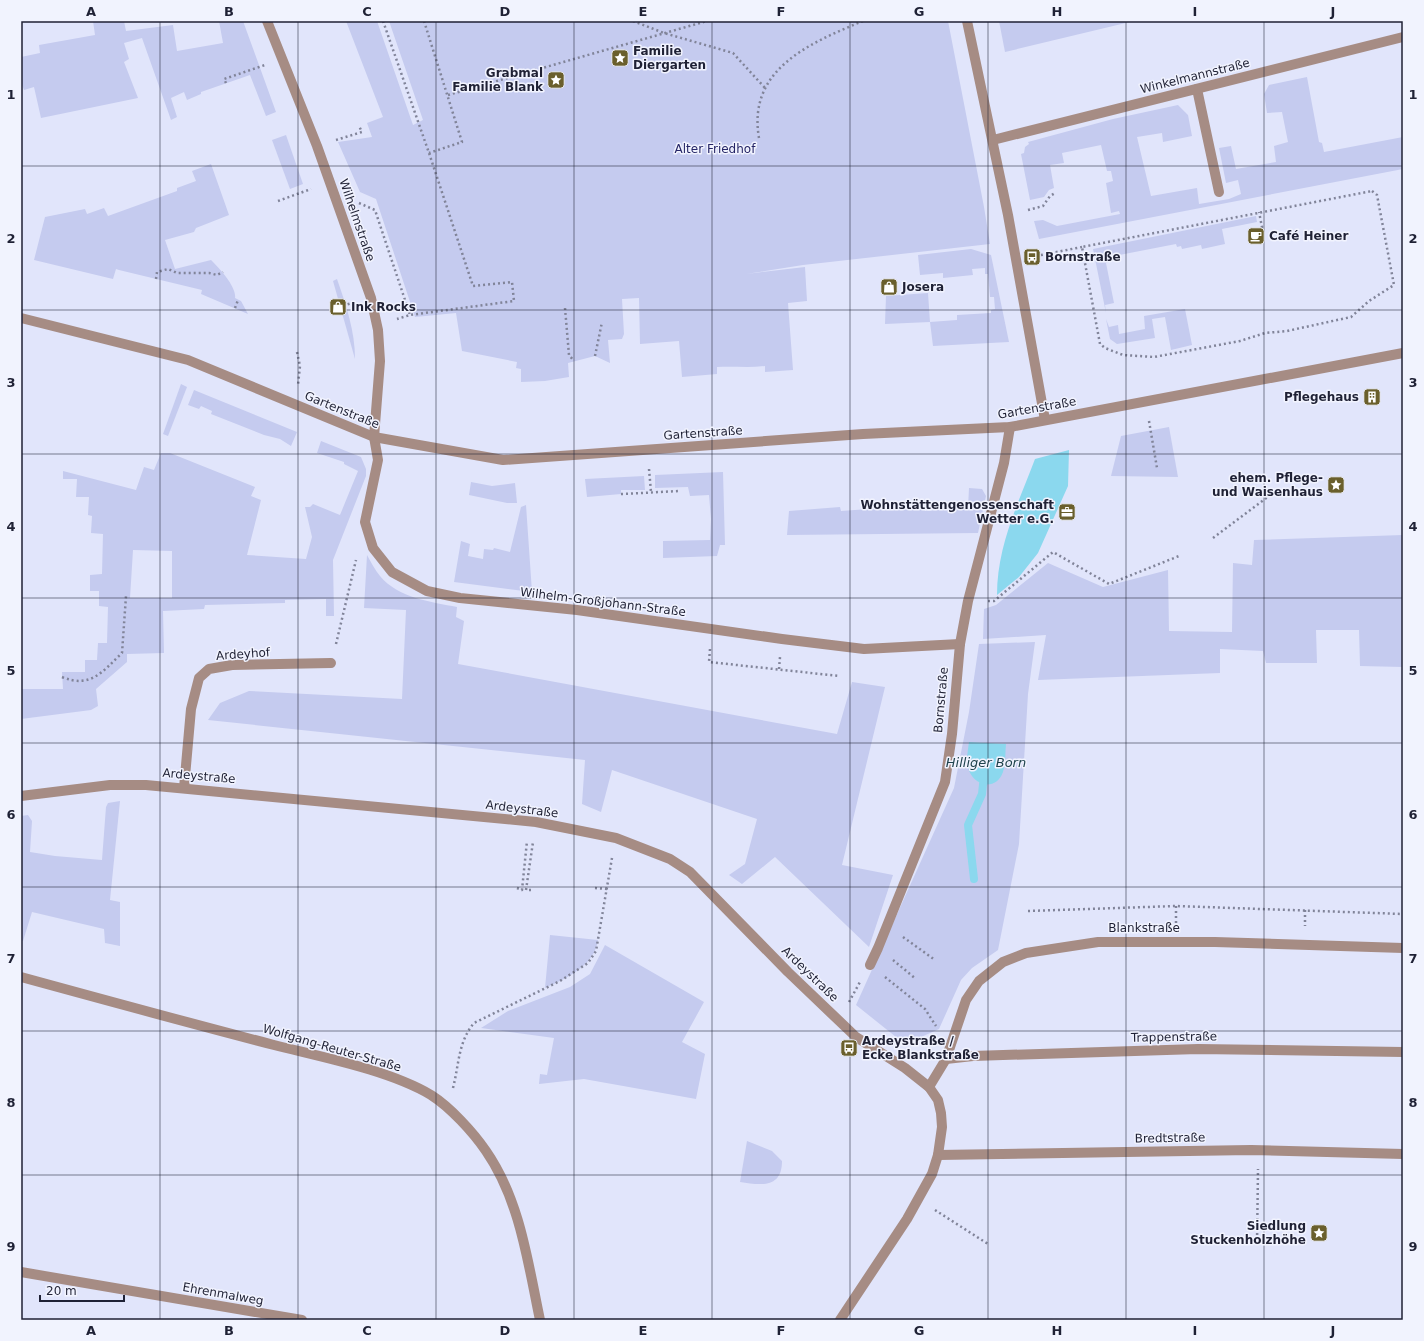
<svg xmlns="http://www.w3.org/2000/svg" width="1424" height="1341" viewBox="0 0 1424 1341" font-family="'DejaVu Sans',sans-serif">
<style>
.green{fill:#c5cbef;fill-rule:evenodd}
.water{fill:#8bd8ee}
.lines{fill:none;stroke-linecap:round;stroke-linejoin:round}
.stream{stroke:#8bd8ee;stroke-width:8}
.path{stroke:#818499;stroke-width:2.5;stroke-dasharray:2 3;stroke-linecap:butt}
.service{stroke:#a68c84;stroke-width:10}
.minor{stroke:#a68c84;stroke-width:10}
.grid{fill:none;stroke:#1f2135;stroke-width:1;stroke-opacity:0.55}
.labels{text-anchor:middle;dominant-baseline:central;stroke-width:3;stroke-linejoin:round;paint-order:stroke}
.poi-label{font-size:12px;font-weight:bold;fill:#1f2135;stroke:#f1f3fe;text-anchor:start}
.street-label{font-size:12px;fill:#1f2135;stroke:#f1f3fe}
.park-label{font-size:12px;fill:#252566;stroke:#f1f3fe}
.water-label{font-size:13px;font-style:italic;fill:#1f434d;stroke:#f1f3fe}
.neatline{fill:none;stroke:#1f2135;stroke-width:1.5}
.grid-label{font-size:13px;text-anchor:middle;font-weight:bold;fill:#1f2135}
</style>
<rect width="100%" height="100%" fill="#e1e5fb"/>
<g class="green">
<polygon points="93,21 124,21 126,31 173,25 177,51 223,43 219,21 243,21 276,112 266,116 250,75 201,92 201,94 187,100 184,92 171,98 177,117 171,120 142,38 124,43 129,59 124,62 138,98 41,118 34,87 24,90 21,82 21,57 40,53 39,45 95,35"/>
<path d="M346,21h31l36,104 10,-5 -34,-99h559l36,186 6,37 -187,21 -57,9 59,-7 2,34 -19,2 5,67 -28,2v-6c-16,2 -32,0 -48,1v7l-35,3 -3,-36 -39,3 -1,-46 -17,1 2,35 -2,5 -14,1 2,23 -15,-7 -27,7 1,14 -24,4 -24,1v-13l-5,-1 1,-6 -55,-11 -6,-38 -41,4 -39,-118 -16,-7 -22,-50 34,-5 -5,-14 16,-6z"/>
<polygon points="999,21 1134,21 1005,52"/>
<polygon points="1307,77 1319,142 1322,143 1324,152 1403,137 1403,169 1039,239 1034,221 1043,220 1057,226 1120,214 1119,211 1111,213 1106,183 1113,181 1111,171 1107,171 1101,145 1062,153 1064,163 1050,165 1054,188 1049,190 1044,197 1030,200 1021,154 1024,153 1025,147 1029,144 1028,142 1113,119 1178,105 1188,115 1192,136 1163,142 1162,133 1137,137 1151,196 1197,188 1199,204 1229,199 1241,194 1238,180 1226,183 1219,148 1231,146 1236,169 1276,162 1274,146 1288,142 1282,112 1267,113 1264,94 1269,85"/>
<polygon points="286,135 303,184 290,189 272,140"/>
<path d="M211,164l18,51 -33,13 -2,4 -29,8 10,29 36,-9c8,8 26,27 24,38l6,3 7,13 -47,-20 1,-4 -83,-20 -3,-1 -3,10 -79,-19 11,-43 40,-8 2,5 17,-6 4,8 69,-25v-3l19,-7 -4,-10z"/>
<polygon points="1256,216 1257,222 1222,229 1225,244 1202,249 1201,245 1182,249 1181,246 1177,247 1176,244 1109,257 1110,262 1106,263 1114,303 1105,305 1106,313 1093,249"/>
<polygon points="971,249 991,255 1009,342 933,346 930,322 885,324 886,296 928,293 930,322 957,320 957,315 991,313 991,310 995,309 994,297 990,297 988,274 985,274 985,268 972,269 973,275 943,278 943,273 920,275 918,255"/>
<path d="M337,279c9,26 18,52 18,80l-22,-78z"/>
<polygon points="1185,309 1192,345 1171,350 1165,317 1152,319 1155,338 1117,344 1110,339 1106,319 1109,327 1118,325 1119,334 1145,329 1144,316"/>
<polygon points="181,384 187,387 168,436 163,434"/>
<polygon points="194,390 297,432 291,446 280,439 264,435 211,414 212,411 201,406 199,409 188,405"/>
<polygon points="1169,427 1178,477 1111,476 1121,436"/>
<path d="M321,441l40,16 5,12v7l-33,84 1,56h-8v-17l-41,1v3l-80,2 -1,4 -41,2 1,42 -37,1v8l-31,27 2,17 -7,4 -70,9v-30h42l-1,-17h23v-12h12l1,-17h9l1,-36 -9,-1v-15h-9v-16l12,-1 1,-40 -12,-1 1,-17 -4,-1 1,-18h-13l1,-18h-14v-8l73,19 8,-23 10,3 7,-17h9l85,34 -4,9 10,4 -14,55 59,4 6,-22 -7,-30h5l3,-3 27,11 18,-44 -14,-7v-2l-27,-9zM133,550l39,1v47h-42z"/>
<polygon points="723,472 725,545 720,545 717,556 663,558 663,541 710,540 711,519 709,495 690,496 688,487 655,488 655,475"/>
<polygon points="644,476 645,490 621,490 621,494 587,497 585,479"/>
<polygon points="471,482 492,486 515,483 517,503 507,503 469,495"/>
<polygon points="969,488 982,489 986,496 978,533 787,535 789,511 840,507 841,511 924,505 925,511 968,508"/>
<polygon points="526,505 532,592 454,582 461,541 470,544 468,556 483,559 484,549 493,550 494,548 510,552 521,507"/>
<polygon points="1403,535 1403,667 1360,666 1359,630 1316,630 1317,663 1266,663 1263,651 1220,649 1220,673 1038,680 1046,635 983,639 984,609 996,605 1048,563 1103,587 1168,570 1169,631 1232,632 1233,563 1252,565 1254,540"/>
<path d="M367,555c4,7 8,15 13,21 18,22 52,26 77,31l-1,10 8,4 -6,43 379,70 15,-52 33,5 -43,178 51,10 -24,72 -94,-90 -33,27 -13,-9 16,-11 12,-45 -145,-49 -11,42 -19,-8 3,-44 -377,-40 12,-17 29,-12 153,8 4,-89 -42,-2z"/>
<path d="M1035,642l-7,52 -9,150 -21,106 -26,18 -11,12 -22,49 -27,12 -16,-4 -40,-32 98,-217 15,-76 10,-68zM969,742l37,2 -23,41c-18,-11 -13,-24 -14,-43z"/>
<polygon points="120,801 110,900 120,902 120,946 105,943 104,929 32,912 23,941 21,941 21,816 28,815 32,821 30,852 55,856 102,860 106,807 108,803"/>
<path d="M550,935l48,5c-4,26 -31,38 -53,48z"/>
<polygon points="605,945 704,1002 682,1042 705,1054 696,1099 584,1079 539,1084 540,1074 547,1075 554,1038 481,1028 508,1011 570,987 590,974"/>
<path d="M747,1141l25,10 10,10c0,28 -22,24 -42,21z"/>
</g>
<g class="water">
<path d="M1069,450l-1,36 -30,67 -19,24 -22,18c0,-49 21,-91 38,-136z"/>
<path d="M969,742l37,2c-1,9 0,19 -3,28 -7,20 -31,14 -35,-5 -2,-8 0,-17 1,-25z"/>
</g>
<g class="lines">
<polyline class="stream" points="974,879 968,825 982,794 984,775"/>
<g class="path">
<polyline points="383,21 429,153 473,286 512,282 514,301 410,315"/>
<polyline points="424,21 462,142 429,153"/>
<polyline points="633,21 664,33 733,53 765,88"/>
<polyline points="226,83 224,79 265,65"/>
<polyline points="448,95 707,21"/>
<path d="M759,138c-12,-69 51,-95 104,-117"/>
<polyline points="336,140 362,132 359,126"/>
<polygon points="1372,191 1377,195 1394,285 1369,301 1351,317 1287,331 1265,333 1240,341 1154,357 1123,355 1105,348 1100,344 1082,247"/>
<polyline points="278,201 311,189"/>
<polyline points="359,203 375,210 410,315 397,319"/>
<polyline points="1028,210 1043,206 1050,196 1055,193"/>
<polyline points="1256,236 1262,227 1259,212"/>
<polyline points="1036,256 1082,247"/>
<polyline points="156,279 157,272 168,269 177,273 209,273 217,275 223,272"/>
<polyline points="338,307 352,303"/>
<polyline points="235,308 238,300"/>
<polyline points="565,308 569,355 574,361"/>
<polyline points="297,352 300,366 298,385"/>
<polyline points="595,356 602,322"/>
<polyline points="1149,421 1157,468"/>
<polyline points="649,469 651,492"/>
<polyline points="621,494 680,491"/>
<polyline points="1213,538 1273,493"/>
<polyline points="988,601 994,601 1053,552 1109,584 1179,556"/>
<polyline points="336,644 356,560"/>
<polyline points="710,649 709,662 839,676"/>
<polyline points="779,669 780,657"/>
<path d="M62,677c29,12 41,-6 60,-24l4,-57"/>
<polyline points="517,888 522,890 527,841"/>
<polyline points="595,888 607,889"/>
<polyline points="531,890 526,890 533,842"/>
<polyline points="1176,906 1176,923"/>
<polyline points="1305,910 1305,926"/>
<polyline points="1028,911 1176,906 1403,914"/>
<polyline points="903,937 935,960"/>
<polyline points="893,960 916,979"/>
<polyline points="885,977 925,1009 936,1026"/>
<polyline points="849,1002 860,982"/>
<path d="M453,1088c6,-23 5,-46 21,-65l86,-42 28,-18 8,-12 16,-93"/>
<polyline points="935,1210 988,1244"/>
<polyline points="1257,1245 1258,1169"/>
</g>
<polyline class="service" points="1197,89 1219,192"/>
<g class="minor">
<polyline points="267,21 317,146 371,298 378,330 380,361 374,437 378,460 365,522 373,548 392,572 427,591 460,598 577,610 782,639 864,649 960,644"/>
<polyline points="967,21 1008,215 1045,420"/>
<polyline points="993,140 1403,37"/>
<polyline points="21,318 188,360 374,437 503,460 863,434 1010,427 1403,353"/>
<polyline points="184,788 191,709 199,678 209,669 232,665 331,663"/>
<polyline points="21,796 110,785 146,785 536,822 616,838 670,859 690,872 788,972 856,1037 905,1068 929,1087 938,1100 941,1113 942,1127 938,1155 932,1174 907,1219 840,1320"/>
<polyline points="870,965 878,948 945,782 952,734 960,644 968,601 1004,463 1010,427"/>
<path d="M21,977c84,23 168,46 253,68 47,12 115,25 157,50 19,12 42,37 55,56 34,49 42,112 54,169"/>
<polyline points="946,1059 973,1056 1198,1049 1403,1052"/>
<polyline points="929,1087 946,1059 966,1000 979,981 1003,962 1026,953 1098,942 1215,942 1403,948"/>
<polyline points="938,1155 1251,1150 1403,1154"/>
<polyline points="21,1272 302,1320"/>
</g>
</g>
<path class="grid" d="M160,21v1299M298,21v1299M436,21v1299M574,21v1299M712,21v1299M850,21v1299M988,21v1299M1126,21v1299M1264,21v1299M21,166h1382M21,310h1382M21,454h1382M21,598h1382M21,743h1382M21,887h1382M21,1031h1382M21,1175h1382"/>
<defs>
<symbol id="sight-square" viewBox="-11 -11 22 22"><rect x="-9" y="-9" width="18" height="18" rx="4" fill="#6a5f2c" stroke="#f1f3fe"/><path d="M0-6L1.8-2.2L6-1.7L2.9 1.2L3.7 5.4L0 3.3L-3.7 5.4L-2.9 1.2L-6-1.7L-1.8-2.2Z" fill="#fff"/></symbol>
<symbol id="cafe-square" viewBox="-11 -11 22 22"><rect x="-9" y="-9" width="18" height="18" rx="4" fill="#6a5f2c" stroke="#f1f3fe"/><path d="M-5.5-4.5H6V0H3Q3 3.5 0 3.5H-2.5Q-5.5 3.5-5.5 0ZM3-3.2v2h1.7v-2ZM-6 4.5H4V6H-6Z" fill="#fff"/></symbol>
<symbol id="bus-square" viewBox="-11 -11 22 22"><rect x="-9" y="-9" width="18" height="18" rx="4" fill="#6a5f2c" stroke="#f1f3fe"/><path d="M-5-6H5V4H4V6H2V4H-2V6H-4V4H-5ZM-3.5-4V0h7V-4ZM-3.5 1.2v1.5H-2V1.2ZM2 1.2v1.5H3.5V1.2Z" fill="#fff"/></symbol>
<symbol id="shop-square" viewBox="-11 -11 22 22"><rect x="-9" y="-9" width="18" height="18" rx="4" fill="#6a5f2c" stroke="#f1f3fe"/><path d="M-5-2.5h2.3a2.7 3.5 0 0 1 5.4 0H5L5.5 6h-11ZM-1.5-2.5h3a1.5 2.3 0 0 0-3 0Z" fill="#fff"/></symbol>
<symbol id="building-square" viewBox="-11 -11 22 22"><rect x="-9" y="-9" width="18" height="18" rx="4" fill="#6a5f2c" stroke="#f1f3fe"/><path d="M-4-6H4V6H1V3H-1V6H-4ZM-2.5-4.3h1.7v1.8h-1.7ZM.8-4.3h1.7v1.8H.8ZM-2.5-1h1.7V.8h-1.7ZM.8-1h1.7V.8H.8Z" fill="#fff"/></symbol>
<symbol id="office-square" viewBox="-11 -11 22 22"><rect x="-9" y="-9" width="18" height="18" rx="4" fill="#6a5f2c" stroke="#f1f3fe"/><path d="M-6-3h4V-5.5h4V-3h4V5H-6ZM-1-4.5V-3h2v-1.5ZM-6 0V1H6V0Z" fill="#fff"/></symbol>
</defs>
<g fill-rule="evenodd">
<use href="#sight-square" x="610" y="48" width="20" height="20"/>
<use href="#sight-square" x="546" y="70" width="20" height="20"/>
<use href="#cafe-square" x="1246" y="226" width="20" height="20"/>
<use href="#bus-square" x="1022" y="247" width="20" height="20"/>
<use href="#shop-square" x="879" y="277" width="20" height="20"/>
<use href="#shop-square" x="328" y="297" width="20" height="20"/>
<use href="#building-square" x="1362" y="387" width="20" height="20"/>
<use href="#sight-square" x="1326" y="475" width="20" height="20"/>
<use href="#office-square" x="1057" y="502" width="20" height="20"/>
<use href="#bus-square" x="839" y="1038" width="20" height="20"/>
<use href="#sight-square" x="1309" y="1223" width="20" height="20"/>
</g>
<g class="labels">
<g class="poi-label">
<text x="633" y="51">Familie<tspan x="633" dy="14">Diergarten</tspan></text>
<text x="543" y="73" text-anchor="end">Grabmal<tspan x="543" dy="14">Familie Blank</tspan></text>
<text x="1269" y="236">Café Heiner</text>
<text x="1045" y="257">Bornstraße</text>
<text x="902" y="287">Josera</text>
<text x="351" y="307">Ink Rocks</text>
<text x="1359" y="397" text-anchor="end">Pflegehaus</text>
<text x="1323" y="478" text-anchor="end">ehem. Pflege-<tspan x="1323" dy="14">und Waisenhaus</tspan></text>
<text x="1054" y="505" text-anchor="end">Wohnstättengenossenschaft<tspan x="1054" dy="14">Wetter e.G.</tspan></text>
<text x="862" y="1041">Ardeystraße /<tspan x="862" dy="14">Ecke Blankstraße</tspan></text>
<text x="1306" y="1226" text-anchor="end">Siedlung<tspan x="1306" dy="14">Stuckenholzhöhe</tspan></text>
</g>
<g class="street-label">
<text transform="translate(1195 76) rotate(-14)">Winkelmannstraße</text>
<text transform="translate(357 220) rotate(71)">Wilhelmstraße</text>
<text transform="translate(1037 408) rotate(-10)">Gartenstraße</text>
<text transform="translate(342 410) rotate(22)">Gartenstraße</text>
<text transform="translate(703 433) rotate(-4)">Gartenstraße</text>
<text transform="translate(603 602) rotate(7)">Wilhelm-Großjohann-Straße</text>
<text transform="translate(243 654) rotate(-4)">Ardeyhof</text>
<text transform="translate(941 700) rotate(-85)">Bornstraße</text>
<text transform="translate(199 776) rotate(5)">Ardeystraße</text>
<text transform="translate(522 809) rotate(7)">Ardeystraße</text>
<text x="1144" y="928">Blankstraße</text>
<text transform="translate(810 974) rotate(44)">Ardeystraße</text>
<text transform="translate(1174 1037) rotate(-1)">Trappenstraße</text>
<text transform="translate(332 1048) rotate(16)">Wolfgang-Reuter-Straße</text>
<text transform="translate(1170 1138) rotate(-1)">Bredtstraße</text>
<text transform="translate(223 1294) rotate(10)">Ehrenmalweg</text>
</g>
<g class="park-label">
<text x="715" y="149">Alter Friedhof</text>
</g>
<g class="water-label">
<text x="986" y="762">Hilliger Born</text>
</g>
</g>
<rect width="1424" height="1341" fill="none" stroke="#f1f3fe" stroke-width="44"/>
<path d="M40 1295v6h84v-6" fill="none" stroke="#1f2135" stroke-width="2"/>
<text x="46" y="1295" font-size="12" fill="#1f2135" stroke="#f1f3fe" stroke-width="3" paint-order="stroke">20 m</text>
<rect x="22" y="22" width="1380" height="1297" class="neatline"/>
<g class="grid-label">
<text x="91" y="16">A</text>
<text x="229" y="16">B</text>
<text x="367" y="16">C</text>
<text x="505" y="16">D</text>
<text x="643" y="16">E</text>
<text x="781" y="16">F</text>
<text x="919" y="16">G</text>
<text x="1057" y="16">H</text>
<text x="1195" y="16">I</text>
<text x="1333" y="16">J</text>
<text x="11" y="99">1</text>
<text x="1413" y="99">1</text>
<text x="11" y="243">2</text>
<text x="1413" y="243">2</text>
<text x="11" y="387">3</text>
<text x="1413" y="387">3</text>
<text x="11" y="531">4</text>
<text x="1413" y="531">4</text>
<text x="11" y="675">5</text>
<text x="1413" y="675">5</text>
<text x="11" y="819">6</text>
<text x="1413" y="819">6</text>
<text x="11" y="963">7</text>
<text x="1413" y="963">7</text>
<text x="11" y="1107">8</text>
<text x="1413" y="1107">8</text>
<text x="11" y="1251">9</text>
<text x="1413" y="1251">9</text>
<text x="91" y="1335">A</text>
<text x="229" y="1335">B</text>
<text x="367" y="1335">C</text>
<text x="505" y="1335">D</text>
<text x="643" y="1335">E</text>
<text x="781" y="1335">F</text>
<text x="919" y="1335">G</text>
<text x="1057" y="1335">H</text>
<text x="1195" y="1335">I</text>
<text x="1333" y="1335">J</text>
</g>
</svg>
